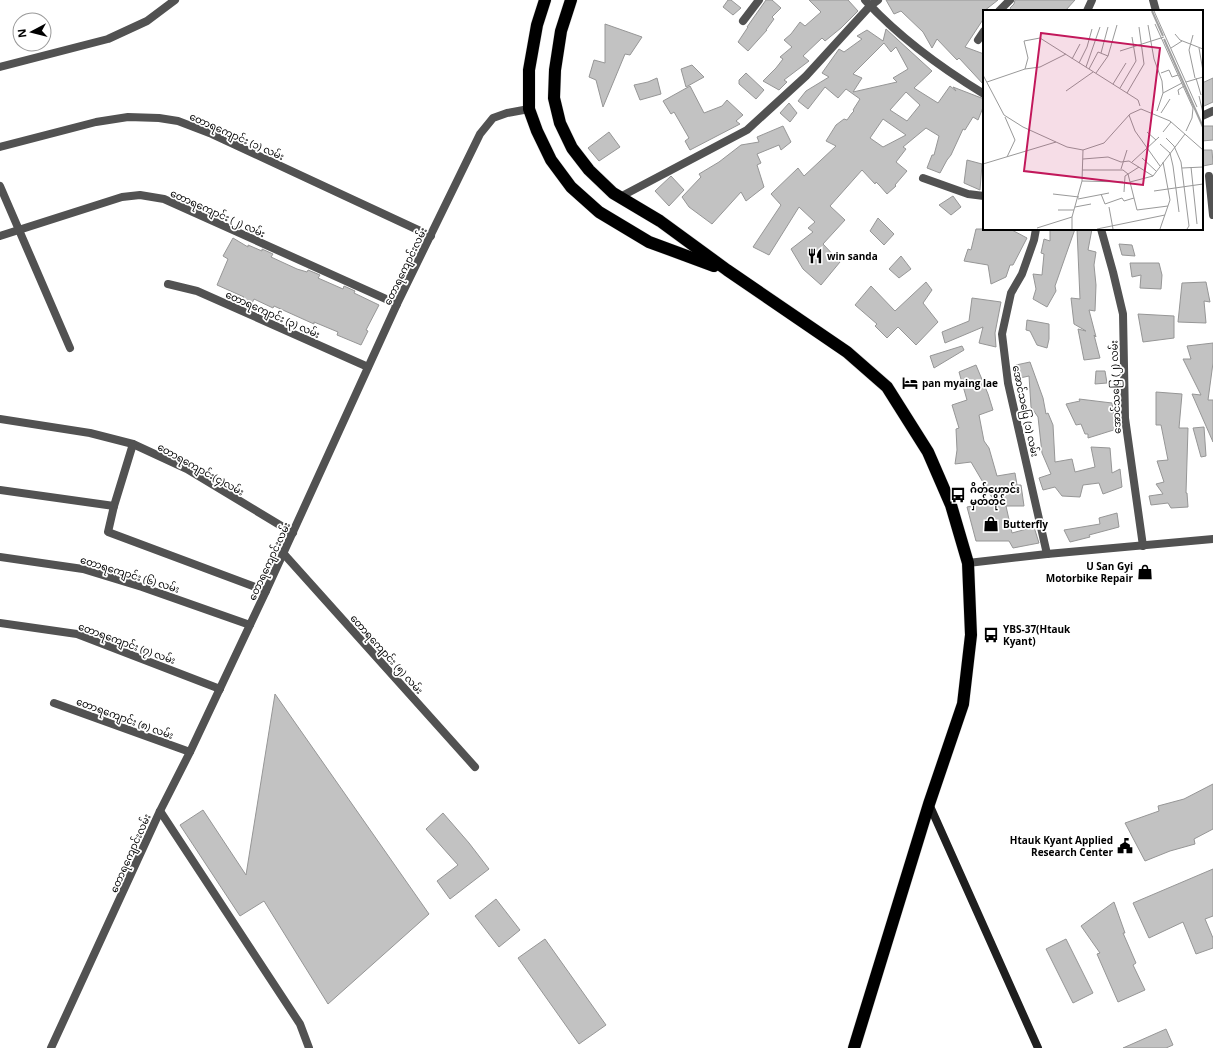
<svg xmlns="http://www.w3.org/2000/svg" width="1213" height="1048" viewBox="0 0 1213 1048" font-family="'Open Sans','Noto Sans Myanmar',sans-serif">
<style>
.building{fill:#c2c2c2;stroke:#969696;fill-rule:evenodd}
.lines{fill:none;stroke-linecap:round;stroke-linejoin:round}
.highway-casing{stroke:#dbdbdb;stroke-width:13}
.street{stroke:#525252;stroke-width:8}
.secondary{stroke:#1f1f1f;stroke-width:8}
.highway{stroke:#000;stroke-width:12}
.labels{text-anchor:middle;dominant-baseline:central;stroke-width:3.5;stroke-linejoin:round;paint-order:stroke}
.street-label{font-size:10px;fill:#000;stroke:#fff}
.poi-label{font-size:10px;font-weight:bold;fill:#000;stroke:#fff;text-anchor:start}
.inset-river{fill:none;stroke:#a0a0a0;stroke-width:2}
.inset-road{fill:none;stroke:#999;stroke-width:1}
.view{fill:#c2185b;fill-opacity:0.15;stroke:#c2185b;stroke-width:2}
.inset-edge{fill:none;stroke:#000;stroke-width:2}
</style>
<rect width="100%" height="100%" fill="#fff"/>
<g class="building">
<polygon points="728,0 731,0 741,8 733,15 723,7"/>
<polygon points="766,0 772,0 781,8 772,17 774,19 766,30 767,30 748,51 738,42 748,27 747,27"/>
<polygon points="809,0 848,0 858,11 841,28 825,41 822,38 803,56 809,61 784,80 787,82 779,90 763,81 776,68 783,59 780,57 792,47 784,40 791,34 800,22 805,26 821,12"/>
<polygon points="886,0 998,0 984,11 984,18 965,47 984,54 984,85 959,58 957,60 937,39 932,48 923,32 901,11 894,14"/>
<polygon points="1015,0 1075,0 1065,11 1012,11 1010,8 1014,4"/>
<polygon points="605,24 642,37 630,55 625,54 603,107 596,80 589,77 594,60 605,63"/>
<path d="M886,29l46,42 -18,17 24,15 12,-17 6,5 -3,-4 31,12v6l-6,15 -5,-3 -8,13 -2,-1 -12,26 -4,5 -7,13 -13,-5 5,-13h2l5,-19 -13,-8 -23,19 3,2 -10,13 11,9 -12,14 1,1 -9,8 -7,-8 -4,-4 -1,2 -13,-14 -32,36 15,14 -22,24 17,18 -19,23 -18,-16 -12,-20 22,-17 -5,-4 7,-6 -16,-15 -30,48 -16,-8 28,-42 -10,-11 27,-26 6,8 32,-30 -10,-5 10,-16 8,-6 3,1 5,-7 2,-2 -1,-1 7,-11 -14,-10 -8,9 -13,-11 -17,22 -10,-8 8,-10 23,-14 -7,-4 17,-24 5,3 18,-13 -5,-3 10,-6 16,11zM884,43l7,9 5,-5 12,22 -15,9 4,4 -44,10 9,-14 -9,-4zM906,92l14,13 -13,16 -17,-11zM883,119l23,16 -23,12 -13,-9z"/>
<polygon points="692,65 704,77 686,87 681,69"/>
<polygon points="746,73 764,90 756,99 739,84 739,80"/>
<polygon points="657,78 661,94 640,100 634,85 648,82"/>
<polygon points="1213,78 1213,102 1202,107 1202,83"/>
<polygon points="690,86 704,113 722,106 727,100 743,115 736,121 740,124 690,150 685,141 689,138 674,112 671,114 663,101"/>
<polygon points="789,103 797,113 790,122 780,113"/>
<polygon points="783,126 791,142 781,150 779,145 757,154 761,163 757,165 764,187 746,201 741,192 712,224 689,207 682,197 701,177 699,174 719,162 741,145 759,142 757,137"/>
<polygon points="1202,126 1213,126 1213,140 1202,141"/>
<polygon points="609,132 620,147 599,161 588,148"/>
<polygon points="1202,150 1212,150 1213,164 1203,166"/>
<polygon points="967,160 982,164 980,190 964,183"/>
<polygon points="671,176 684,190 669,206 655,191"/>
<polygon points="953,196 961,207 951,215 939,205"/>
<polygon points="878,218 894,234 884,245 870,231"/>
<polygon points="976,229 1010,229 1027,238 1013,265 1010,265 1006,277 991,284 988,265 964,261 968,249 971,250"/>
<polygon points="1050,229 1075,229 1055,286 1056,291 1047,307 1033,299 1036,289 1033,274 1042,275 1044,254 1041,253 1044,239 1050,241"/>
<polygon points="1077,229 1092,229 1088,250 1096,252 1094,265 1096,285 1095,311 1089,310 1096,337 1094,335 1100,358 1084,360 1078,329 1086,331 1074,324 1071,298 1080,299"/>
<polygon points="233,238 248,247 248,245 262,251 262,249 273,254 271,257 297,269 307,272 308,270 320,275 318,278 343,289 344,286 355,291 354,293 379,305 366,330 368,331 361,345 337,335 338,332 314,322 314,324 274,306 273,308 254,299 252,303 243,298 244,297 217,285 228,259 223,256"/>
<polygon points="1119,244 1132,245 1135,256 1122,255"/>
<polygon points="901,256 911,269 899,278 889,269"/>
<polygon points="1130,263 1159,263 1162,275 1161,289 1140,288 1141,275 1132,277"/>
<polygon points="926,282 932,290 923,303 938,322 916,345 898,327 887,338 875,326 877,324 855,305 871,286 895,311"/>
<polygon points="1206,282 1210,302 1204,301 1206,323 1178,322 1182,283"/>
<polygon points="972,298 1001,302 995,333 996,347 979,343 983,327 945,343 942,332 969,321"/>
<polygon points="1138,314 1174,316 1174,338 1143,342"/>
<polygon points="1027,320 1049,324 1049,339 1047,348 1037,345 1030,331 1026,330"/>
<polygon points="1213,343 1213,363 1208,400 1213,400 1213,442 1192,394 1201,395 1183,359 1191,359 1187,346"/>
<polygon points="962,346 964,350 934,368 930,356"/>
<polygon points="1030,362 1043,398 1046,414 1048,413 1053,425 1055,462 1072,459 1075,472 1095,467 1091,447 1110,448 1112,473 1120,469 1122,487 1103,494 1099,483 1083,485 1080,497 1062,496 1055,487 1043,490 1039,478 1051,474 1042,453 1038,417 1031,407 1029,376 1020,378 1016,365"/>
<polygon points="976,365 988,394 993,410 979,415 984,441 989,448 997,476 1015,473 1017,485 1021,485 1024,506 1006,506 1012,533 1034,527 1039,543 1013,548 1009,541 976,541 967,507 994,501 971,462 955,464 957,450 956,429 959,428 952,405 967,400 959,372"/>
<polygon points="1096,371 1105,371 1107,383 1095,384"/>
<polygon points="1156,392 1182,394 1179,428 1188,428 1186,493 1187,493 1188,507 1171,508 1168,503 1151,505 1149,496 1163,494 1156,484 1164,482 1157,461 1168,460 1161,425 1156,425"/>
<polygon points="1079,399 1112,403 1114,415 1120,428 1088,438 1088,434 1085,434 1081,424 1076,425 1066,404 1080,401"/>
<polygon points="1204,427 1206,456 1201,457 1193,428"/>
<polygon points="1117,513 1119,527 1089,535 1090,537 1070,542 1064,530 1100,524 1099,518"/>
<polygon points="275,694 429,914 328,1004 264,901 240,916 180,825 203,810 246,875"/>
<polygon points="1213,784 1213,829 1194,839 1195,844 1170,851 1145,861 1125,823 1159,811 1158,806 1184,799"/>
<polygon points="443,813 469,843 489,869 450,899 437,881 458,865 426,829"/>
<polygon points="1213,869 1213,916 1205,919 1213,938 1213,948 1196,954 1183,922 1149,938 1133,903"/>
<polygon points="496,899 520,930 499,947 475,916"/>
<polygon points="1114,902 1125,933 1123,933 1136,963 1133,965 1145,990 1118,1002 1097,954 1100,953 1081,926"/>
<polygon points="545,939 606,1025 579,1044 518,958"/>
<polygon points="1066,939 1093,993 1073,1003 1046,949"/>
<polygon points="1166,1029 1173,1045 1166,1048 1123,1048"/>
</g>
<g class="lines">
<defs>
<g id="highway">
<polyline points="545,0 537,25 529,70 529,109 537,131 551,160 571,187 599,212 649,242 714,266"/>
<polyline points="571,0 561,31 555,70 554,98 560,123 572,148 589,170 613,193 660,221 727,270 847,352 887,387 928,452 951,505 968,563 971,635 963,704 929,804 854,1048"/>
</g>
</defs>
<use href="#highway" class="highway-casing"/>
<g class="street">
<path d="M865,0c32,35 78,69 119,94"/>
<polyline points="1153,0 1156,11"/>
<polyline points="999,11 1010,0"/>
<polyline points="1087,11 1092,0"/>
<polyline points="743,21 759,0"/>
<polyline points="978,40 984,31"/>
<polyline points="0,67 108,39 147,21 175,0"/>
<polyline points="1202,116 1213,111"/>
<polyline points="0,147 96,122 128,117 159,118 178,121 212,134 431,236"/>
<polyline points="1209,176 1213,215"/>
<polyline points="923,178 968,194 984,196"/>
<polyline points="0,186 70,348"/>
<polyline points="620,197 747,130 806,76 870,6 878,0"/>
<polyline points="1036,229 1034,240 1022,274 1011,293 1002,334 1008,383 1047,554"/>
<polyline points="1101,229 1113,272 1123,314 1125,418 1143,546"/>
<polyline points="0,236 122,197 140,195 164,199 397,304"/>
<polyline points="168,284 197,291 368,367"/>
<polyline points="0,419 90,433 133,444 187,469 293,533"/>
<polyline points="133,444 114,506 108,532 266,591"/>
<polyline points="0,490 114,506"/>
<polyline points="283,553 475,767"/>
<polyline points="0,557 83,569 142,587 250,625"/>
<polyline points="968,563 1047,554 1213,539"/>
<polyline points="0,623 77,634 220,689"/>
<polyline points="54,703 190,752"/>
<polyline points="160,811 300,1024 309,1048"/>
<polyline points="51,1048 160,811 190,752 266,591 397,304 480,134 493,118 507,113 529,109"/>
</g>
<polyline class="secondary" points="929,804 1038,1048"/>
<use href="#highway" class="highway"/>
</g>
<defs>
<symbol id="restaurant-bare" viewBox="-9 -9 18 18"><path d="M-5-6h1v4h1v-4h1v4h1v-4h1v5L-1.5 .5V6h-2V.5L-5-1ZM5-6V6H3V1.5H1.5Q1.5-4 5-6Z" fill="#000" stroke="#fff" stroke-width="2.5" paint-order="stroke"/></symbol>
<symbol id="hotel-bare" viewBox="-9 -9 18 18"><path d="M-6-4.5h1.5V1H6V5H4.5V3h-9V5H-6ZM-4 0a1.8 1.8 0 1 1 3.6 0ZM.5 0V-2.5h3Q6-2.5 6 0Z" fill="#000" stroke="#fff" stroke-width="2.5" paint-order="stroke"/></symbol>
<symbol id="bus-bare" viewBox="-9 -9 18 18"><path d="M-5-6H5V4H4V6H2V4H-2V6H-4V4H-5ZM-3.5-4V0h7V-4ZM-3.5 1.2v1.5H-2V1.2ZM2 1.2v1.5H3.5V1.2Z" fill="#000" stroke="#fff" stroke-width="2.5" paint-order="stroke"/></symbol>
<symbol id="shop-bare" viewBox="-9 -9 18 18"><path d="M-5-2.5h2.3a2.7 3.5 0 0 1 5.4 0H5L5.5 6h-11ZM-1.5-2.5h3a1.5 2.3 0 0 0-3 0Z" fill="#000" stroke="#fff" stroke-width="2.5" paint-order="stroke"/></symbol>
<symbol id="civic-bare" viewBox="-9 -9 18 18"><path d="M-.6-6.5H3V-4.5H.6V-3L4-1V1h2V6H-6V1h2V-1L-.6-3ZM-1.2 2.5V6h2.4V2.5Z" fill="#000" stroke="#fff" stroke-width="2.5" paint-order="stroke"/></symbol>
</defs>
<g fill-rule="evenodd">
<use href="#restaurant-bare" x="804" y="245" width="22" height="22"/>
<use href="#hotel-bare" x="899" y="372" width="22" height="22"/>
<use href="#bus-bare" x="947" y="484" width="22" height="22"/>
<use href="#shop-bare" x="980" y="513" width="22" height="22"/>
<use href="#shop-bare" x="1134" y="561" width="22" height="22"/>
<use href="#bus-bare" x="980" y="624" width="22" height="22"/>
<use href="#civic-bare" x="1114" y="835" width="22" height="22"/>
</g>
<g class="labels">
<g class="street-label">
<text transform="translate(237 136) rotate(24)">တောရကျောင်း (၁) လမ်း</text>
<text transform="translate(218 213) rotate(24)">တောရကျောင်း (၂) လမ်း</text>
<text transform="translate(405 266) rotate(-64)">တောရကျောင်းလမ်း</text>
<text transform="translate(273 314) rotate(24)">တောရကျောင်း (၃) လမ်း</text>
<text transform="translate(1115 387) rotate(-92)">အောင်သပြေ (၂) လမ်း</text>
<text transform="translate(1026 411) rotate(78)">အောင်သပြေ (၁) လမ်း</text>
<text transform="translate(201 469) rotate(29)">တောရကျောင်း(၄)လမ်း</text>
<text transform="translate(269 561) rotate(-65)">တောရကျောင်းလမ်း</text>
<text transform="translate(130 574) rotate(17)">တောရကျောင်း (၆) လမ်း</text>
<text transform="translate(127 643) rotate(20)">တောရကျောင်း (၇) လမ်း</text>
<text transform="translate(387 654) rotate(48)">တောရကျောင်း (၅) လမ်း</text>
<text transform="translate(125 718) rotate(20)">တောရကျောင်း (၈) လမ်း</text>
<text transform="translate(130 853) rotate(-66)">တောရကျောင်းလမ်း</text>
</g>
<g class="poi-label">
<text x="827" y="256">win sanda</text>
<text x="922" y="383">pan myaing lae</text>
<text x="970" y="489">ဂိတ်ဟောင်း<tspan x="970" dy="12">မှတ်တိုင်</tspan></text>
<text x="1003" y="524">Butterfly</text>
<text x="1133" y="566" text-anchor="end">U San Gyi<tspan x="1133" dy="12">Motorbike Repair</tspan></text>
<text x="1003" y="629">YBS-37(Htauk<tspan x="1003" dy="12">Kyant)</tspan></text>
<text x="1113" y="840" text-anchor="end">Htauk Kyant Applied<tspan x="1113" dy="12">Research Center</tspan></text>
</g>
</g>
<g transform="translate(983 10)">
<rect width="220" height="220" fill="#fff"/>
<path class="inset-river" d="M169,1l11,25M181,29l39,88"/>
<path class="inset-road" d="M171,1l43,96M172,14l38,84 -1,10 -6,13M165,15l6,34 8,22 1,12 -6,18M192,24l5,6 23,9M210,25l-4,15 6,28M188,38l11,-7M216,38l4,23M137,41l44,-14M118,43l7,-26M89,49l8,-15M96,53l8,-16 5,-18M103,57l14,-40M42,59l15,-2 26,-13M106,59l9,-17 10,4M113,63l12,-17 9,-31M178,63l8,-3 3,7 6,-2M0,65l21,40 19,12 44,20 16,3 21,-7 26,-29 11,-5 29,12 33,29M213,68l5,17M4,72l38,-13 3,-11 -4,-17 16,-3 98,62 2,6M203,72l17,-5M130,74l13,-21M137,78l16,-27 -4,-24M83,81l27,-19M144,83l17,-29 -5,-37M180,83l19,-10M196,85l-1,-5 6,-4M216,86l4,17M178,103l9,-14M146,105l6,16 25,35M22,107l10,23 -8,17M164,122l9,8M180,122l8,-10M183,128l8,8 7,16 8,64 -2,3M177,134l10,9 3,13 6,46M159,148l14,13M100,149l25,-2 13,5 8,-1 24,15M149,152l27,-25M0,154l73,-22M208,157l6,57M199,158l21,-1M138,159l6,-19M99,160h41l5,4 9,36 31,-4M99,171l41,1M147,172l23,-6 32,-42M171,181l49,-7M141,182l1,-16 14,-9M70,184l26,3M118,184l4,10 17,-6 2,3 10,-3M95,189l31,-6M92,197l16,-3M126,197l4,22M75,200h16M54,218l35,-11M89,219v-12l10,-36 1,-31M114,219l68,-14M177,219l10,-29 -7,-38"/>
<path class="view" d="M58,23l119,15 -17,137 -119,-14z"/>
<rect width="220" height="220" class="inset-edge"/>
</g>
<g transform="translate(32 32) rotate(263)"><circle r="19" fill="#ffffff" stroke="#999999"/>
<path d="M0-3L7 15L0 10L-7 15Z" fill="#000000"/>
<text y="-6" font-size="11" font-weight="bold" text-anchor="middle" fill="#000000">N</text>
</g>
</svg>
